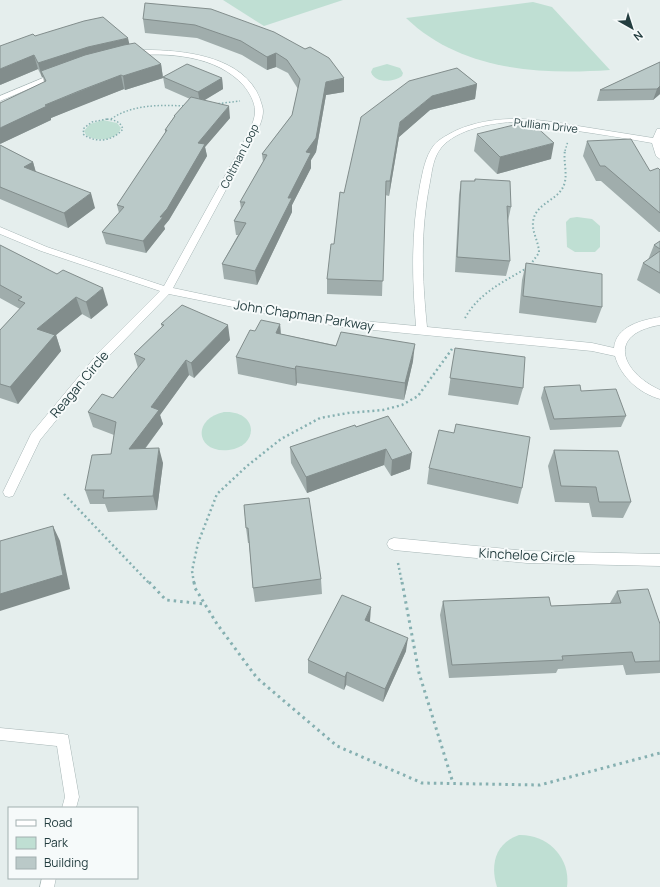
<svg xmlns="http://www.w3.org/2000/svg" width="660" height="887" viewBox="0 0 660 887" font-family="Manrope,sans-serif">
<style>
.green{fill:#bfdfd3}
.lines{fill:none;stroke-linecap:round;stroke-linejoin:round}
.service-casing{stroke:#a7b6b6;stroke-width:1}
.minor-casing{stroke:#a7b6b6;stroke-width:1}
.path-far3{stroke:#86b0b1;stroke-width:1.5;stroke-dasharray:1.5 2;stroke-linecap:butt}
.path-far2{stroke:#86b0b1;stroke-width:2;stroke-dasharray:1.5 2.5;stroke-linecap:butt}
.path-far1{stroke:#86b0b1;stroke-width:2.5;stroke-dasharray:2 3;stroke-linecap:butt}
.path{stroke:#86b0b1;stroke-width:3;stroke-dasharray:2.5 4;stroke-linecap:butt}
.service{fill:#fff;fill-rule:evenodd}
.minor{fill:#fff;fill-rule:evenodd}
.wall{fill:#a0adac}
.shaded-wall{fill:#828d8c}
.building{fill:#bac9c8;stroke:#828d8c}
.labels{text-anchor:middle;dominant-baseline:central;stroke-width:4;stroke-linejoin:round;paint-order:stroke}
.far-street-label{font-size:11px;fill:#243e40;stroke:#f6fafa}
.street-label{font-size:13px;fill:#243e40;stroke:#f6fafa}
</style>
<rect width="100%" height="100%" fill="#e5eeed"/>
<g class="green">
<polygon points="223,0 343,0 264,26"/>
<path d="M533,2l19,5 58,63c-72,5 -150,0 -204,-52z"/>
<path d="M387,64l13,4 3,5 -1,3c-8,6 -27,8 -31,-4l2,-4z"/>
<path d="M103,120l14,3 4,5c-4,13 -26,14 -35,7l-2,-4 6,-7z"/>
<polygon points="577,217 592,219 600,226 600,247 595,252 575,252 567,247 566,222 570,218"/>
<path d="M224,412c34,-2 36,34 5,38 -33,4 -38,-31 -5,-38z"/>
<path d="M519,835c28,-1 52,22 48,52h-70c-7,-22 -2,-44 22,-52z"/>
</g>
<g class="lines">
<defs>
<g id="service">
<polygon points="0,728 63,734 68,735 79,797 76,808 62,808 65,797 57,746 0,740"/>
<polygon points="42,878 56,878 54,887 40,887"/>
</g>
<g id="minor">
<path d="M145,50c39,0 99,6 115,49 1,4 3,8 3,12 0,8 -4,16 -7,23l-83,154 80,17 89,14 74,7c-4,-47 -5,-94 4,-141 3,-14 5,-28 14,-40 5,-6 15,-11 23,-15 40,-17 80,-11 121,-4 25,4 50,8 75,12l4,-9h3v30l-4,-3 -4,-13c-27,-5 -54,-9 -81,-13 -18,-3 -36,-7 -54,-8 -23,0 -61,7 -76,26 -8,10 -9,23 -11,34 -10,50 -8,96 -3,145l165,16 22,5c2,-22 28,-28 46,-31v8c-54,9 -39,47 0,65v9c-21,-6 -39,-22 -45,-43l-23,-5 -250,-24 -89,-16 -84,-17 -61,63 -68,83 -27,56 -4,1 -4,-1 -2,-4 28,-58 69,-83 60,-60 -119,-40 -41,-17v-7l47,20 117,39 84,-152c3,-7 7,-15 7,-23 0,-9 -6,-19 -11,-25 -27,-31 -77,-34 -115,-30l-4,-2 4,-2z"/>
<polygon points="55,73 62,75 0,101 0,96"/>
<polygon points="394,538 527,551 660,554 660,566 527,563 394,550 389,548 387,544 389,540"/>
</g>
</defs>
<use href="#service" class="service-casing"/>
<use href="#minor" class="minor-casing"/>
<g class="path-far3">
<polyline points="215,104 240,101"/>
<path d="M107,119c7,1 13,2 16,10 -10,12 -27,15 -40,5l1,-6 8,-6z"/>
<path d="M111,119c22,-15 49,-14 75,-13"/>
<polyline points="565,151 568,141"/>
</g>
<g class="path-far2">
<path d="M530,265l9,-12c0,-11 -7,-20 -6,-31 2,-19 25,-21 31,-37 4,-11 -1,-24 1,-35"/>
<path d="M465,318c14,-25 38,-36 62,-50"/>
</g>
<g class="path-far1">
<polyline points="64,494 149,583"/>
<polyline points="398,563 402,583"/>
<polyline points="194,583 192,571 198,543 217,494 247,466 281,439 320,418 348,413 383,410 402,405 418,396 452,349"/>
</g>
<g class="path">
<polyline points="149,582 166,600 205,604"/>
<polyline points="194,582 195,588 217,624 257,678 337,746 422,783 540,785 660,753"/>
<polyline points="402,582 419,673 453,783"/>
</g>
<use href="#service" class="service"/>
<use href="#minor" class="minor"/>
</g>
<g class="wall">
<polygon points="211,9 344,92 326,95 316,152 311,160 311,168 292,205 292,212 257,285 224,279 222,264 238,235 236,235 234,221 241,209 240,202 263,162 262,154 292,115 298,89 288,73 276,67 267,70 242,55 197,38 145,33 143,19"/>
<polygon points="35,36 130,44 161,64 163,78 125,90 124,89 82,105 51,118 51,120 0,144 44,82 43,77 42,77 38,69 0,85"/>
<polygon points="660,62 660,94 653,100 597,101 600,90"/>
<polygon points="457,68 477,84 475,99 430,110 399,137 389,196 385,195 382,296 327,294 327,279 344,193"/>
<polygon points="163,77 222,78 223,89 204,100 230,118 205,147 207,156 169,220 164,226 165,229 146,253 106,244 102,232 119,213 117,205 165,133 165,130 174,117 174,116 190,99 165,88"/>
<polygon points="477,134 551,159 497,174 474,151"/>
<polygon points="587,141 650,171 660,170 660,232 659,232 601,181 596,181 583,156"/>
<polygon points="0,145 33,162 36,172 95,208 68,228 0,199"/>
<polygon points="475,179 511,207 508,221 510,261 506,276 455,272 459,195 461,181 474,181"/>
<polygon points="660,241 660,294 637,280 643,263 648,260 654,245"/>
<polygon points="0,245 108,305 91,319 82,314 56,335 61,351 18,404 0,398 0,330 20,309 0,298"/>
<polygon points="526,263 602,307 596,323 519,313 522,280"/>
<polygon points="161,324 230,340 194,378 189,375 160,415 163,424 145,449 163,463 157,510 108,512 105,504 90,504 85,490 111,454 114,435 93,427 88,412 113,398 138,368 134,354 162,327"/>
<polygon points="280,324 281,334 413,361 404,400 297,383 296,386 238,374 236,357 255,331"/>
<polygon points="455,348 523,388 518,405 448,395"/>
<polygon points="544,387 581,391 626,416 621,427 550,430 541,398"/>
<polygon points="388,416 410,469 391,476 384,465 307,493 291,463 290,447 356,427"/>
<polygon points="554,450 631,502 623,518 592,517 589,503 555,502 548,466"/>
<polygon points="429,468 522,488 518,504 427,484"/>
<polygon points="244,505 321,579 322,594 255,602 253,588 249,543 248,543 246,528"/>
<polygon points="617,591 660,624 660,673 626,675 623,665 558,669 556,673 449,678 440,615 443,601 551,606 610,603"/>
<polygon points="370,621 370,622 406,651 383,702 346,685 344,690 308,673 308,660"/>
</g>
<g class="shaded-wall">
<polygon points="128,38 131,51 41,71 43,77 42,77 38,63 88,47"/>
<polygon points="276,53 276,67 267,70 267,57"/>
<polygon points="34,55 38,69 0,85 0,69"/>
<polygon points="161,64 163,78 125,90 123,76"/>
<polygon points="121,75 124,89 51,118 51,120 0,144 0,128 45,105"/>
<polygon points="222,78 223,89 200,103 198,92"/>
<polygon points="344,78 344,92 326,95 316,152 311,160 311,168 292,205 292,212 257,285 255,271 288,198 326,82"/>
<polygon points="477,84 475,99 430,110 399,137 389,196 390,181 400,122 432,96"/>
<polygon points="660,86 660,94 653,100 657,89"/>
<polygon points="229,106 230,118 205,147 207,156 169,220 164,226 165,229 146,253 143,241 160,217 198,143"/>
<polygon points="554,143 551,159 497,174 500,157"/>
<polygon points="33,162 37,177 24,167"/>
<polygon points="91,193 95,208 68,228 64,213"/>
<polygon points="103,288 108,305 91,319 86,302"/>
<polygon points="76,297 82,314 56,335 61,351 18,404 10,387 37,329"/>
<polygon points="280,324 281,341 276,333"/>
<polygon points="228,325 230,340 194,378 191,363"/>
<polygon points="415,344 413,361 404,400 405,383"/>
<polygon points="186,360 189,375 160,415 163,424 134,463 129,449 151,407"/>
<polygon points="296,366 297,383 296,386 295,369"/>
<polygon points="159,448 163,463 157,510 153,496"/>
<polygon points="386,449 384,465 307,493 306,477"/>
<polygon points="412,453 410,469 391,476 392,460"/>
<polygon points="53,526 60,541 70,589 0,611 0,594"/>
<polygon points="371,607 370,621 364,633 365,620"/>
<polygon points="408,638 406,651 383,702 385,689"/>
<polygon points="347,672 346,685 344,690 345,677"/>
</g>
<g class="building">
<polygon points="145,3 211,9 274,32 305,49 310,47 329,58 344,78 326,82 316,138 306,152 311,153 288,198 292,198 255,271 222,264 246,223 234,221 245,202 240,202 267,155 262,154 292,115 300,79 287,60 276,53 267,57 241,41 195,25 143,19"/>
<polygon points="103,17 128,38 88,47 38,63 34,55 0,69 0,46 33,34 35,36 84,21"/>
<polygon points="135,43 161,64 123,76 121,75 79,91 45,105 47,106 0,128 0,103 46,81 41,71 85,55 124,45"/>
<polygon points="660,62 660,86 657,89 600,90"/>
<polygon points="187,64 222,78 198,92 163,77"/>
<polygon points="457,68 477,84 432,96 400,122 390,181 386,181 383,281 327,279 331,244 334,244 340,192 344,193 361,117 409,81"/>
<polygon points="191,97 229,106 198,143 205,144 167,209 160,217 163,217 143,241 102,232 124,207 117,205 167,130 165,130 175,116 174,116"/>
<polygon points="530,121 554,143 500,157 477,134"/>
<polygon points="631,139 650,171 658,168 660,170 660,213 605,166 600,166 587,141"/>
<polygon points="0,145 33,162 24,167 91,193 64,213 0,187"/>
<polygon points="475,179 510,181 511,207 507,206 510,261 457,257 461,181 475,181"/>
<polygon points="660,241 660,249 654,245"/>
<polygon points="0,245 57,274 63,270 103,288 86,302 76,297 37,329 55,335 10,387 0,384 0,330 25,303 18,300 22,297 0,285"/>
<polygon points="660,251 660,273 643,263"/>
<polygon points="526,263 602,274 602,307 523,296"/>
<polygon points="182,305 228,325 191,363 186,360 151,407 159,410 129,449 159,448 153,496 103,498 104,490 85,490 92,455 111,454 116,422 88,412 102,394 113,398 145,359 134,354 164,325 161,324"/>
<polygon points="261,320 280,324 276,333 336,346 341,332 415,344 405,383 296,366 295,369 236,357 250,330 255,331"/>
<polygon points="455,348 525,357 523,388 450,378"/>
<polygon points="580,385 581,391 616,389 626,416 554,419 544,387"/>
<polygon points="388,416 412,453 392,460 386,449 306,477 290,447 355,425 356,427"/>
<polygon points="456,424 530,437 522,488 429,468 439,430 454,433"/>
<polygon points="554,450 618,451 631,502 599,502 596,487 561,486"/>
<polygon points="309,498 321,579 253,588 248,528 246,528 244,505"/>
<polygon points="53,526 63,575 0,594 0,541"/>
<polygon points="648,589 660,624 660,661 635,662 632,652 562,656 563,660 452,665 443,601 549,597 551,606 621,603 617,591"/>
<polygon points="342,595 371,607 365,620 408,638 385,689 347,672 345,677 308,660"/>
</g>
<g class="labels">
<g class="far-street-label">
<text transform="translate(546 125) rotate(6)">Pulliam Drive</text>
<text transform="translate(239 156) rotate(-63)">Coltman Loop</text>
</g>
<g class="street-label">
<text transform="translate(304 315) rotate(9)">John Chapman Parkway</text>
<text transform="translate(79 384) rotate(-50)">Reagan Circle</text>
<text transform="translate(527 555) rotate(3)">Kincheloe Circle</text>
</g>
</g>
<rect x="8" y="807" width="130" height="72" fill="#f6fafa" stroke="#a2afb0"/>
<rect x="16" y="820" width="20" height="6" fill="#ffffff" stroke="#a2afb0"/>
<text x="44" y="827" font-size="12" fill="#243e40">Road</text>
<rect x="16" y="837" width="20" height="12" fill="#bfdfd3" stroke="#a2afb0"/>
<text x="44" y="847" font-size="12" fill="#243e40">Park</text>
<rect x="16" y="857" width="20" height="12" fill="#bac9c8" stroke="#a2afb0"/>
<text x="44" y="867" font-size="12" fill="#243e40">Building</text>
<g transform="translate(632 28) rotate(141)" stroke="#f6fafa" stroke-width="3" paint-order="stroke">
<path d="M0-3L7 15L0 10L-7 15Z" fill="#243e40"/>
<text y="-6" font-size="11" font-weight="bold" text-anchor="middle" fill="#243e40">N</text>
</g>
</svg>
